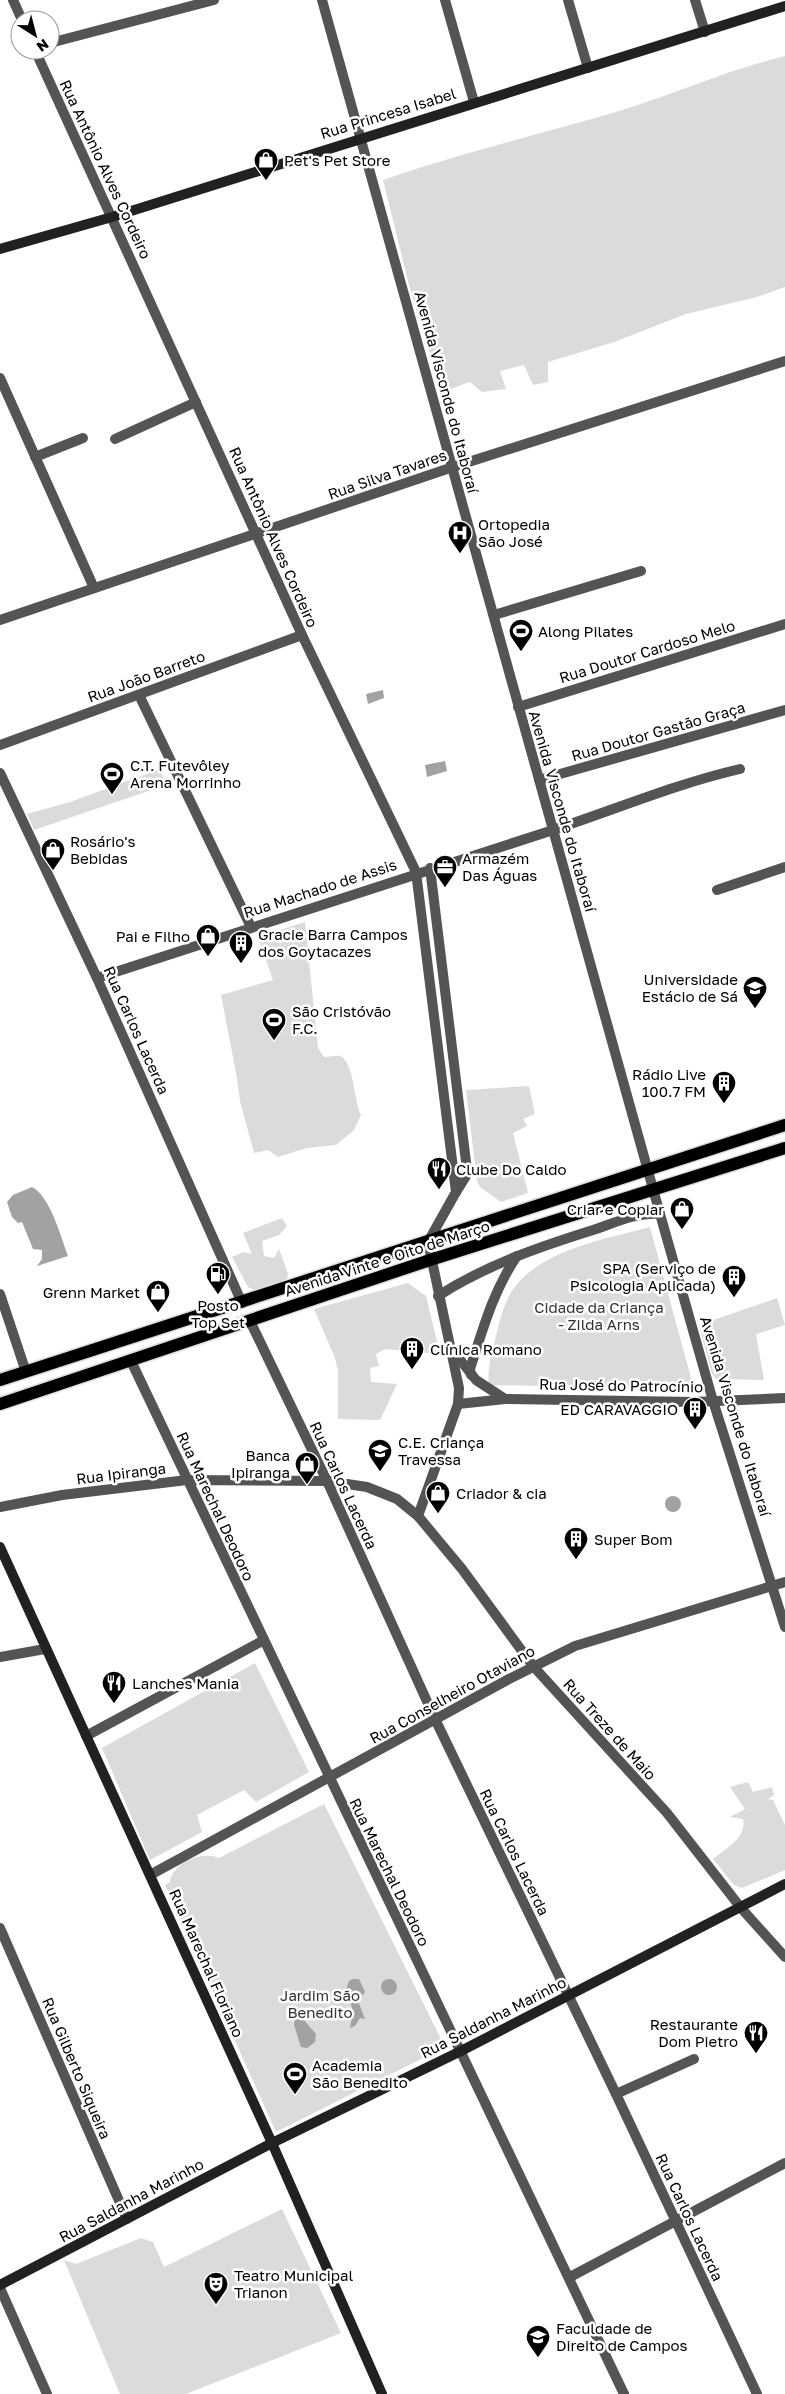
<svg xmlns="http://www.w3.org/2000/svg" width="785" height="2394" viewBox="0 0 785 2394" font-family="'Golos Text',sans-serif">
<style>
.green{fill:#dbdbdb}
.water{fill:#a2a2a2}
.lines{fill:none;stroke-linecap:round;stroke-linejoin:round}
.primary-casing{stroke:#dbdbdb;stroke-width:15}
.street{stroke:#545454;stroke-width:10}
.secondary{stroke:#212121;stroke-width:10}
.primary{stroke:#000;stroke-width:12}
.labels{text-anchor:middle;dominant-baseline:central;stroke-width:5;stroke-linejoin:round;paint-order:stroke}
.street-label{font-size:15px;fill:#000;stroke:#fff}
.poi-label{font-size:15px;fill:#000;stroke:#fff;text-anchor:start}
.park-label{font-size:15px;fill:#323232;stroke:#fff}
</style>
<rect width="100%" height="100%" fill="#fff"/>
<g class="green">
<path d="M785,56v231l-28,10 -71,17 -72,28 -66,20v20l-15,3 -9,-20 -24,6 6,18 -24,3 -12,-10 -28,10 -33,-107 -26,-105c76,-27 155,-45 233,-68 57,-17 111,-42 169,-56z"/>
<polygon points="160,769 166,785 34,830 27,814 70,802"/>
<path d="M305,922l13,126 6,9c4,0 11,-2 16,-1 14,5 14,46 21,59l-7,15 -18,15 -29,3 -29,9 -10,-7 -14,3 -14,-52 -4,-28 -15,-78 52,-15 -15,-43z"/>
<polygon points="529,1086 535,1114 523,1119 527,1126 513,1133 528,1193 501,1202 480,1187 477,1181 466,1090"/>
<polygon points="282,1218 287,1226 279,1235 262,1241 264,1256 274,1258 279,1249 288,1274 287,1279 254,1290 248,1287 232,1257 243,1252 252,1254 243,1233"/>
<path d="M650,1227l44,162 -205,-4c-2,-17 3,-33 7,-49 3,-13 7,-28 13,-40 24,-45 97,-57 141,-69z"/>
<polygon points="408,1283 426,1296 440,1354 385,1349 376,1354 379,1366 370,1368 371,1382 397,1384 380,1420 338,1419 338,1371 335,1358 314,1309"/>
<polygon points="777,1298 785,1325 756,1334 764,1380 716,1379 712,1374 699,1325"/>
<polygon points="255,1663 309,1772 256,1802 244,1790 197,1815 202,1832 150,1860 102,1748"/>
<path d="M748,1782l5,10 19,-5 2,8 -6,4 5,1 12,25v45l-43,18 -8,-3 -21,-26c13,-11 34,-21 30,-40l-13,-2 15,-8 -15,-22z"/>
<path d="M324,1804l121,243 -169,85 -111,-247 5,-3c1,-18 32,-32 49,-24z"/>
<polygon points="282,2209 341,2333 186,2394 120,2394 64,2260 76,2264 141,2238 153,2242 164,2267"/>
</g>
<g class="water">
<polygon points="383,690 384,698 368,704 366,694"/>
<polygon points="445,761 447,771 427,777 425,765"/>
<path d="M32,1187c18,9 29,50 36,69l-31,10 5,-7v-9l-9,-1 -11,-27 -4,1 -6,-6 -5,-15 6,-7z"/>
<circle cx="673" cy="1504" r="8"/>
<polygon points="353,1979 359,1979 365,1992 358,2001 365,2019 360,2018 355,2026 350,2028 353,2011 346,1990 349,1981"/>
<circle cx="389" cy="1987" r="8"/>
<polygon points="299,2018 303,2019 316,2034 315,2042 307,2048 301,2047 294,2025 295,2019"/>
</g>
<g class="lines">
<defs>
<g id="primary">
<polyline points="0,1380 785,1125"/>
<polyline points="0,1404 430,1260 785,1148"/>
</g>
</defs>
<use href="#primary" class="primary-casing"/>
<g class="street">
<polyline points="13,0 22,20"/>
<polyline points="322,0 660,1214 713,1401 785,1627"/>
<polyline points="445,0 474,102"/>
<polyline points="568,0 588,68"/>
<polyline points="695,0 705,32"/>
<polyline points="50,43 214,0"/>
<polyline points="35,50 302,635 416,872 456,1192 428,1242 459,1388 458,1404 418,1516"/>
<polyline points="0,378 94,588"/>
<polyline points="115,439 196,402"/>
<polyline points="35,457 83,438"/>
<polyline points="494,615 641,571"/>
<polyline points="0,620 453,467 785,361"/>
<polyline points="139,695 251,927"/>
<polyline points="518,707 785,624"/>
<polyline points="0,745 302,635"/>
<polyline points="0,773 97,978 242,1303"/>
<polyline points="539,780 785,710"/>
<polyline points="430,868 467,1170 466,1176 456,1192"/>
<polyline points="717,890 785,867"/>
<path d="M97,978c151,-50 302,-99 453,-147 64,-21 125,-47 190,-62"/>
<polyline points="0,1294 26,1372"/>
<path d="M438,1296c48,-31 101,-49 155,-66 21,-7 44,-18 67,-16"/>
<polyline points="250,1321 327,1481 435,1719 616,2094 757,2394"/>
<polyline points="454,1352 476,1380 505,1399"/>
<polyline points="131,1361 624,2394"/>
<path d="M471,1375l-1,-6c13,-40 23,-78 47,-113"/>
<polyline points="458,1404 505,1399 694,1402 785,1398"/>
<polyline points="0,1507 62,1495 187,1480 327,1481 367,1487 397,1499 418,1516 462,1569 533,1666 667,1813 741,1908 785,1957"/>
<polyline points="0,1657 45,1649"/>
<polyline points="86,1736 264,1640"/>
<polyline points="150,1875 509,1679 575,1646 785,1582"/>
<polyline points="0,1928 127,2219"/>
<polyline points="616,2094 694,2059"/>
<polyline points="570,2277 785,2163"/>
<polyline points="0,2288 47,2394"/>
</g>
<g class="secondary">
<polyline points="0,249 112,217 785,6"/>
<polyline points="0,1547 272,2143 382,2394"/>
<polyline points="0,2285 272,2143 459,2052 785,1884"/>
</g>
<use href="#primary" class="primary"/>
</g>
<defs>
<symbol id="shop-pin" viewBox="-11 -11 22 30"><path d="M0 17L-7.5 6A9.5 9.5 0 1 1 7.5 6Z" fill="#000" stroke="#fff"/><path d="M-5-2.5h2.3a2.7 3.5 0 0 1 5.4 0H5L5.5 6h-11ZM-1.5-2.5h3a1.5 2.3 0 0 0-3 0Z" fill="#fff"/></symbol>
<symbol id="hospital-pin" viewBox="-11 -11 22 30"><path d="M0 17L-7.5 6A9.5 9.5 0 1 1 7.5 6Z" fill="#000" stroke="#fff"/><path d="M-5-5h3v3.5h4V-5h3V5h-3V1.5h-4V5h-3Z" fill="#fff"/></symbol>
<symbol id="stadium-pin" viewBox="-11 -11 22 30"><path d="M0 17L-7.5 6A9.5 9.5 0 1 1 7.5 6Z" fill="#000" stroke="#fff"/><path d="M0-5a6.5 5 0 1 0 0 10a6.5 5 0 1 0 0-10ZM-3.5-1.8h7v3.6h-7Z" fill="#fff"/></symbol>
<symbol id="office-pin" viewBox="-11 -11 22 30"><path d="M0 17L-7.5 6A9.5 9.5 0 1 1 7.5 6Z" fill="#000" stroke="#fff"/><path d="M-6-3h4V-5.5h4V-3h4V5H-6ZM-1-4.5V-3h2v-1.5ZM-6 0V1H6V0Z" fill="#fff"/></symbol>
<symbol id="building-pin" viewBox="-11 -11 22 30"><path d="M0 17L-7.5 6A9.5 9.5 0 1 1 7.5 6Z" fill="#000" stroke="#fff"/><path d="M-4-6H4V6H1V3H-1V6H-4ZM-2.5-4.3h1.7v1.8h-1.7ZM.8-4.3h1.7v1.8H.8ZM-2.5-1h1.7V.8h-1.7ZM.8-1h1.7V.8H.8Z" fill="#fff"/></symbol>
<symbol id="university-pin" viewBox="-11 -11 22 30"><path d="M0 17L-7.5 6A9.5 9.5 0 1 1 7.5 6Z" fill="#000" stroke="#fff"/><path d="M0-5L7-2L0 1L-7-2ZM-4 1L0 2.5L4 1V4Q0 6-4 4Z" fill="#fff"/></symbol>
<symbol id="restaurant-pin" viewBox="-11 -11 22 30"><path d="M0 17L-7.5 6A9.5 9.5 0 1 1 7.5 6Z" fill="#000" stroke="#fff"/><path d="M-5-6h1v4h1v-4h1v4h1v-4h1v5L-1.5 .5V6h-2V.5L-5-1ZM5-6V6H3V1.5H1.5Q1.5-4 5-6Z" fill="#fff"/></symbol>
<symbol id="fuel-pin" viewBox="-11 -11 22 30"><path d="M0 17L-7.5 6A9.5 9.5 0 1 1 7.5 6Z" fill="#000" stroke="#fff"/><path d="M-5.5-6h7V0h2V4h1.3V-2.5L3-4.5l.8-.8L6-3V5H2.5V1h-1V6h-7ZM-4.2-4.7v3.2H.2V-4.7Z" fill="#fff"/></symbol>
<symbol id="school-pin" viewBox="-11 -11 22 30"><path d="M0 17L-7.5 6A9.5 9.5 0 1 1 7.5 6Z" fill="#000" stroke="#fff"/><path d="M0-5L7-2L0 1L-7-2ZM-4 1L0 2.5L4 1V4Q0 6-4 4Z" fill="#fff"/></symbol>
<symbol id="theatre-pin" viewBox="-11 -11 22 30"><path d="M0 17L-7.5 6A9.5 9.5 0 1 1 7.5 6Z" fill="#000" stroke="#fff"/><path d="M-5-5.5Q0-4 5-5.5V0Q5 5 0 6Q-5 5-5 0ZM-3.3-2.5H-1v1.5H-3.3ZM1-2.5H3.3v1.5H1ZM-2.8 1Q0 5.5 2.8 1Z" fill="#fff"/></symbol>
</defs>
<g fill-rule="evenodd">
<use href="#shop-pin" x="252" y="146" width="28" height="38"/>
<use href="#hospital-pin" x="446" y="519" width="28" height="38"/>
<use href="#stadium-pin" x="507" y="617" width="28" height="38"/>
<use href="#stadium-pin" x="98" y="760" width="28" height="38"/>
<use href="#shop-pin" x="39" y="836" width="28" height="38"/>
<use href="#office-pin" x="431" y="853" width="28" height="38"/>
<use href="#shop-pin" x="194" y="922" width="28" height="38"/>
<use href="#building-pin" x="227" y="929" width="28" height="38"/>
<use href="#university-pin" x="741" y="974" width="28" height="38"/>
<use href="#stadium-pin" x="260" y="1006" width="28" height="38"/>
<use href="#building-pin" x="710" y="1069" width="28" height="38"/>
<use href="#restaurant-pin" x="425" y="1155" width="28" height="38"/>
<use href="#shop-pin" x="668" y="1195" width="28" height="38"/>
<use href="#fuel-pin" x="204" y="1260" width="28" height="38"/>
<use href="#building-pin" x="720" y="1263" width="28" height="38"/>
<use href="#shop-pin" x="144" y="1278" width="28" height="38"/>
<use href="#building-pin" x="398" y="1335" width="28" height="38"/>
<use href="#building-pin" x="681" y="1395" width="28" height="38"/>
<use href="#school-pin" x="366" y="1437" width="28" height="38"/>
<use href="#shop-pin" x="293" y="1450" width="28" height="38"/>
<use href="#shop-pin" x="424" y="1479" width="28" height="38"/>
<use href="#building-pin" x="562" y="1525" width="28" height="38"/>
<use href="#restaurant-pin" x="100" y="1669" width="28" height="38"/>
<use href="#restaurant-pin" x="742" y="2019" width="28" height="38"/>
<use href="#stadium-pin" x="281" y="2060" width="28" height="38"/>
<use href="#theatre-pin" x="202" y="2270" width="28" height="38"/>
<use href="#university-pin" x="524" y="2323" width="28" height="38"/>
</g>
<g class="labels">
<g class="street-label">
<text transform="translate(388 113) rotate(-17)">Rua Princesa Isabel</text>
<text transform="translate(106 169) rotate(65)">Rua Antônio Alves Cordeiro</text>
<text transform="translate(447 392) rotate(75)">Avenida Visconde do Itaboraí</text>
<text transform="translate(387 474) rotate(-19)">Rua Silva Tavares</text>
<text transform="translate(274 537) rotate(66)">Rua Antônio Alves Cordeiro</text>
<text transform="translate(647 651) rotate(-17)">Rua Doutor Cardoso Melo</text>
<text transform="translate(146 676) rotate(-20)">Rua João Barreto</text>
<text transform="translate(658 731) rotate(-16)">Rua Doutor Gastão Graça</text>
<text transform="translate(563 811) rotate(74)">Avenida Visconde do Itaboraí</text>
<text transform="translate(320 888) rotate(-18)">Rua Machado de Assis</text>
<text transform="translate(137 1030) rotate(66)">Rua Carlos Lacerda</text>
<text transform="translate(387 1258) rotate(-18)">Avenida Vinte e Oito de Março</text>
<text transform="translate(621 1385) rotate(1)">Rua José do Patrocínio</text>
<text transform="translate(736 1416) rotate(73)">Avenida Visconde do Itaboraí</text>
<text transform="translate(121 1473) rotate(-7)">Rua Ipiranga</text>
<text transform="translate(344 1485) rotate(65)">Rua Carlos Lacerda</text>
<text transform="translate(216 1506) rotate(65)">Rua Marechal Deodoro</text>
<text transform="translate(452 1694) rotate(-29)">Rua Conselheiro Otaviano</text>
<text transform="translate(610 1729) rotate(48)">Rua Treze de Maio</text>
<text transform="translate(515 1852) rotate(64)">Rua Carlos Lacerda</text>
<text transform="translate(390 1872) rotate(64)">Rua Marechal Deodoro</text>
<text transform="translate(207 1963) rotate(66)">Rua Marechal Floriano</text>
<text transform="translate(493 2017) rotate(-27)">Rua Saldanha Marinho</text>
<text transform="translate(77 2068) rotate(67)">Rua Gilberto Siqueira</text>
<text transform="translate(131 2200) rotate(-28)">Rua Saldanha Marinho</text>
<text transform="translate(690 2217) rotate(65)">Rua Carlos Lacerda</text>
</g>
<g class="poi-label">
<text x="284" y="160">Pet's Pet Store</text>
<text x="478" y="524">Ortopedia<tspan x="478" dy="17">São José</tspan></text>
<text x="538" y="631">Along Pilates</text>
<text x="130" y="765">C.T. Futevôley<tspan x="130" dy="17">Arena Morrinho</tspan></text>
<text x="70" y="841">Rosário's<tspan x="70" dy="17">Bebidas</tspan></text>
<text x="462" y="858">Armazém<tspan x="462" dy="17">Das Águas</tspan></text>
<text x="258" y="934">Gracie Barra Campos<tspan x="258" dy="17">dos Goytacazes</tspan></text>
<text x="190" y="936" text-anchor="end">Pai e Filho</text>
<text x="738" y="979" text-anchor="end">Universidade<tspan x="738" dy="17">Estácio de Sá</tspan></text>
<text x="292" y="1011">São Cristóvão<tspan x="292" dy="17">F.C.</tspan></text>
<text x="706" y="1074" text-anchor="end">Rádio Live<tspan x="706" dy="17">100.7 FM</tspan></text>
<text x="456" y="1169">Clube Do Caldo</text>
<text x="664" y="1209" text-anchor="end">Criar e Copiar</text>
<text x="716" y="1268" text-anchor="end">SPA (Serviço de<tspan x="716" dy="17">Psicologia Aplicada)</tspan></text>
<text x="140" y="1292" text-anchor="end">Grenn Market</text>
<text x="218" y="1305" text-anchor="middle">Posto<tspan x="218" dy="17">Top Set</tspan></text>
<text x="430" y="1349">Clínica Romano</text>
<text x="678" y="1409" text-anchor="end">ED CARAVAGGIO</text>
<text x="398" y="1442">C.E. Criança<tspan x="398" dy="17">Travessa</tspan></text>
<text x="290" y="1455" text-anchor="end">Banca<tspan x="290" dy="17">Ipiranga</tspan></text>
<text x="456" y="1493">Criador &amp; cia</text>
<text x="594" y="1539">Super Bom</text>
<text x="132" y="1683">Lanches Mania</text>
<text x="738" y="2024" text-anchor="end">Restaurante<tspan x="738" dy="17">Dom Pietro</tspan></text>
<text x="312" y="2065">Academia<tspan x="312" dy="17">São Benedito</tspan></text>
<text x="234" y="2275">Teatro Municipal<tspan x="234" dy="17">Trianon</tspan></text>
<text x="556" y="2328">Faculdade de<tspan x="556" dy="17">Direito de Campos</tspan></text>
</g>
<g class="park-label">
<text x="599" y="1307">Cidade da Criança<tspan x="599" dy="17">- Zilda Arns</tspan></text>
<text x="320" y="1995">Jardim São<tspan x="320" dy="17">Benedito</tspan></text>
</g>
</g>
<g transform="translate(35 35) rotate(144)"><circle r="24" fill="#ffffff" stroke="#999999"/>
<path d="M0-4L9 19L0 12L-9 19Z" fill="#000000"/>
<text y="-8" font-size="14" font-weight="bold" text-anchor="middle" fill="#000000">N</text>
</g>
</svg>
